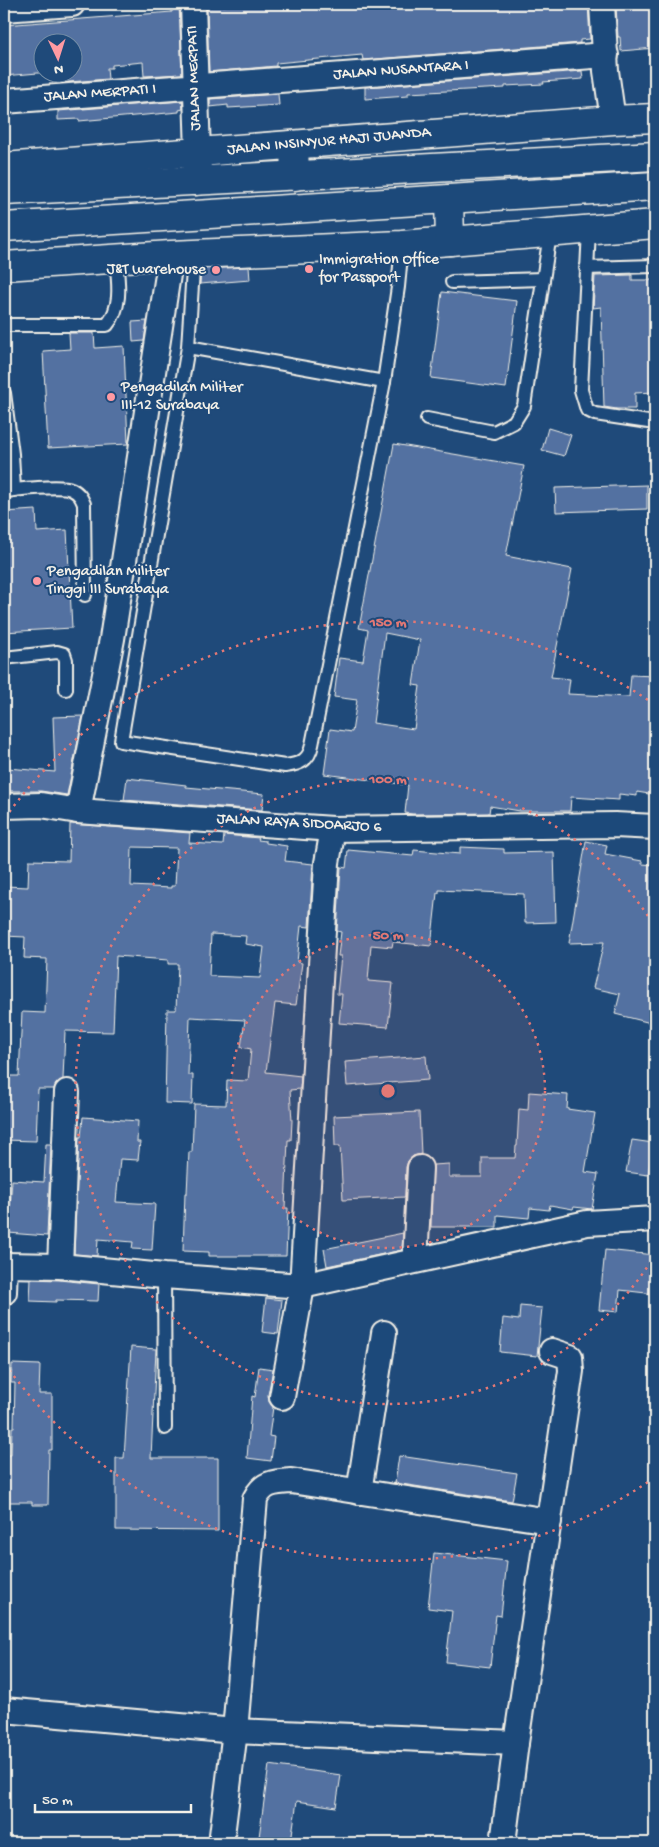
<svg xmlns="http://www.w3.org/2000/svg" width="659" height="1847" viewBox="0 0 659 1847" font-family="'Gochi Hand',sans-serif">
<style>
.building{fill:#5371a1;stroke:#f4f1e8;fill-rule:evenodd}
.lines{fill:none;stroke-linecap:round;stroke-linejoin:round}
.service-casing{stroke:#f4f1e8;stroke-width:16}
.minor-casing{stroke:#f4f1e8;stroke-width:28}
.tertiary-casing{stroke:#f4f1e8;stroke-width:31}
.trunk-casing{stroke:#f4f1e8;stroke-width:31}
.service{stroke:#1f4a7a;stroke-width:12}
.minor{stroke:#1f4a7a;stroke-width:24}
.tertiary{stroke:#1f4a7a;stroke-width:28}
.trunk{stroke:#1f4a7a;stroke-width:28}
.ring{fill:none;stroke:#e27875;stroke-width:2.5;stroke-dasharray:2.5 5}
.poi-dot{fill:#ff9aa2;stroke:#1f4a7a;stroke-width:2}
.labels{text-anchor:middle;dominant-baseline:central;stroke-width:4;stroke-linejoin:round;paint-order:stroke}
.street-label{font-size:16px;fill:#f4f1e8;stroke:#1f4a7a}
.poi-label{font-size:16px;fill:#f4f1e8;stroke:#1f4a7a;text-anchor:start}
.centre{fill:#e27875;stroke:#1f4a7a;stroke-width:2.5}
.ring-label{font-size:15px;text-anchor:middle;font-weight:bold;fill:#e27875;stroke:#1f4a7a;stroke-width:4;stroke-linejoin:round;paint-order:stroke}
</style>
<rect width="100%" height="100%" fill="#1f4a7a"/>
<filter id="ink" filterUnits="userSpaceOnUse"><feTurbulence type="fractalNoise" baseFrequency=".02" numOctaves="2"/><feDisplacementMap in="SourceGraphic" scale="10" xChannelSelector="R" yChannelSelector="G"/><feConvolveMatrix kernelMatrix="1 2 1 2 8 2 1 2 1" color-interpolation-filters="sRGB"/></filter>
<g filter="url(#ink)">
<g class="building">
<polygon points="172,4 179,4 182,74 144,76 143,62 112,65 112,68 107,68 108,79 56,83 55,72 72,72 72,42 42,42 42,72 49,72 4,76 4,25 172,12"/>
<polygon points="248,4 588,4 590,39 580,40 580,43 363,60 362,55 276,63 276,66 209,72 207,7"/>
<polygon points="655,5 655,48 621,51 620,37 618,37 616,7"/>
<polygon points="582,71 583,79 543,82 544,84 505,86 505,88 408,93 408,96 365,99 365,87"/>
<polygon points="278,94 279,105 228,108 228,105 210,107 210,99"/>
<polygon points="182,101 183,109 179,110 179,112 79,121 79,119 58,120 58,111"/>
<polygon points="249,267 250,280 200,284 201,269"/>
<polygon points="632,275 632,280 655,280 655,392 635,393 635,409 617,409 604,407 601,307 593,308 595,276"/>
<polygon points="442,292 517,301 506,388 431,378"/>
<polygon points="147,321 144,341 133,342 132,322"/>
<polygon points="69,333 94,333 95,348 124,346 128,444 48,448 43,351 70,349"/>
<polygon points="548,428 571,435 564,456 542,450"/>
<path d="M394,444l130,22 -18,90 66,13 -21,108 19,2 -2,15 61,3 2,-22 24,1v119l-18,-3v4l-18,-2v6l-48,-3 -1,14h-50l-30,-5 -1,7 -76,1 -8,-1 3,-28 -84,-11 6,-45 22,3 5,-32 -23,-3 5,-39 24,3 5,-31 -9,-2zM385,633l35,7 -7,45 7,1 -6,43 -41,-6z"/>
<polygon points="647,485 647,509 556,512 555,488"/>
<polygon points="36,510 37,532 67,530 72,628 4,632 4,512"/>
<polygon points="83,716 67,795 41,791 5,791 7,768 55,772 53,717"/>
<polygon points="127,778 186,785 186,787 264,794 262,810 124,800"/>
<path d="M70,824l120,9 -1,10 34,2 1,-10 35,3 -1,2 8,1v2l21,3 -2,15 28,3 -4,63 -8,-1 -4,36 5,1 -6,42 -21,-2 -9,69 35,4 -1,13 -10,1 2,31 -1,19h-3l-3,68h3l-2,48h-77v-4l-26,-1 2,-58h2l2,-41h3l2,-48 32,1 1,-25 21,1 3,-32 -10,-2 4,-27 -55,-3 -2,58h5l-1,29 -27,-1 2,-93h9l2,-46h-10v-4l-52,-4 -3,76 -48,-1 -2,48 -7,5 -2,5h-16l-2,52 -32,-1v-64h15l3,-64 23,1 2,-54 -23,-1 1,-21 -21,-1v-50l24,1 1,-27 40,1zM132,847l45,1 -2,38h-4v2l-40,-2zM211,934l35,2 -1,8 19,3 -4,31 -51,-2z"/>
<polygon points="586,841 607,845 605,854 642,861 642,864 655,865 655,1006 651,1023 615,1014 620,994 593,988 604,942 569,943"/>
<polygon points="460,847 504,849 504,853 554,852 556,922 525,923 524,894 439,890 439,893 437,893 431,946 393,942 392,947 371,945 368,981 393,983 388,1027 339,1023 342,994 337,994 341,956 338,956 341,932 337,931 341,867 346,868 348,850 413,856 414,850 460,854"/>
<polygon points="426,1056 428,1080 347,1086 345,1062"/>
<polygon points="529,1092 568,1095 567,1109 595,1113 585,1172 598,1174 592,1209 574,1207 573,1209 550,1205 549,1210 530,1208 529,1218 497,1215 497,1227 431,1227 433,1165 449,1164 449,1177 482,1177 482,1158 515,1158 516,1146 517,1146 519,1109 528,1110"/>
<polygon points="419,1112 421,1154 413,1156 408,1161 406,1167 405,1197 343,1200 340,1146 335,1146 334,1116"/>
<polygon points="83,1117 138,1121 137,1142 140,1142 138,1160 120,1159 116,1202 155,1204 152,1250 132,1249 133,1242 98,1239 97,1256 74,1254 79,1137 81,1137"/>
<polygon points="632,1140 653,1143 648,1175 626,1172"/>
<polygon points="46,1144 51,1144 47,1236 8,1233 12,1180 44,1182"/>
<polygon points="403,1233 402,1250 327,1266 324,1249"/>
<polygon points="605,1250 655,1255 655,1294 620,1290 618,1312 599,1310"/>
<polygon points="31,1279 59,1280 99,1284 98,1301 56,1300 56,1302 30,1301"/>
<polygon points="266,1298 282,1300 278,1334 262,1332"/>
<polygon points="520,1306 542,1308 537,1356 500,1352 503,1318 519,1320"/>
<polygon points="131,1347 156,1349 151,1458 218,1458 218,1531 116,1530 116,1458 124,1458"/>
<polygon points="12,1364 40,1365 39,1394 52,1394 52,1450 49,1450 48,1505 32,1505 32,1502 4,1502 7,1455 11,1455 12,1427 14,1427 15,1383 11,1383"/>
<polygon points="259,1367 273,1369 268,1395 269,1402 273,1407 269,1436 274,1437 271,1461 247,1458 252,1396 255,1397"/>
<polygon points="399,1456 517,1473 512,1501 395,1483"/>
<polygon points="434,1553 507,1561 501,1616 496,1615 490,1667 446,1662 452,1611 428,1608"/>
<polygon points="269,1765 341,1775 336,1807 297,1801 291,1841 259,1837"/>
</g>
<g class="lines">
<defs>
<g id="service">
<polyline points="589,230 581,390 587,410 595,414 655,423"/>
<path d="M194,254l-6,93 -67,394 164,25c16,-2 24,-6 27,-21l72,-363 14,-95 4,-42"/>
<polyline points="586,268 655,266"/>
<polyline points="452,282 543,279"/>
<path d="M4,325h103c16,-19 11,-44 9,-66"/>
<polyline points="188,347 384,382"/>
<polyline points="4,393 12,454 14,489"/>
<polyline points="427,419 494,432 514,422 524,406 550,234"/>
<path d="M4,492c11,-3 58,-7 67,-3 8,4 10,8 13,15l1,91"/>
<polyline points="4,658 57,652 64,654 66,660 66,689"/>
<polyline points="164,1276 165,1428"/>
</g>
<g id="minor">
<polyline points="193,4 198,153"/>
<polyline points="602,4 606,71 613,120"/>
<polyline points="4,9 72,4"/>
<polyline points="4,101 606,55"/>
<polyline points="4,806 41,805 78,811 333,829 615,825 655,827"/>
<polyline points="78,811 112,639 171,255"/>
<polyline points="415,1260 420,1168"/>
<polyline points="4,1265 60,1266 164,1276 302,1286 587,1223 655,1219"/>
<polyline points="60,1266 67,1092"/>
<polyline points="4,1292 5,1265"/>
<polyline points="282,1397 302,1286 327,863 333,829"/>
<polyline points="359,1492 384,1333"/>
<polyline points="4,1710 235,1731 516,1743"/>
<path d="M221,1843l14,-112 20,-232c8,-16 18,-17 36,-18l258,40"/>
<polyline points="503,1843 516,1743 571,1371 570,1357 552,1351"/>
</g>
<g id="tertiary">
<polyline points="4,167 613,120 655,118"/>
<polyline points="4,266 171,255 402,245 655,224"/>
</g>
<g id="trunk">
<polyline points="294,145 295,176"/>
<polyline points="195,181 198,153"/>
<polyline points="4,191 655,156"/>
<polyline points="449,199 450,241"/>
<polyline points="4,227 655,186"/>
</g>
</defs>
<use href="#service" class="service-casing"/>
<use href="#minor" class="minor-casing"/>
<use href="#tertiary" class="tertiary-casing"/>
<use href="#trunk" class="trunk-casing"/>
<use href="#service" class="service"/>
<use href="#minor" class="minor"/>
<use href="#tertiary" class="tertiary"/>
<use href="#trunk" class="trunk"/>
</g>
</g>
<circle cx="388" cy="1091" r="157" fill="#e27875" fill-opacity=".12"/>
<g class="ring">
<circle cx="388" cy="1091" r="157"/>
<path d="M655 1255A313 313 0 1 1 655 927"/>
<path d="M654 1478A470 470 0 0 1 5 1364M5 818A470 470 0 0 1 654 704"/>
</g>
<g class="poi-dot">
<circle cx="309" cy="269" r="5"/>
<circle cx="216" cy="270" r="5"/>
<circle cx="111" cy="397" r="5"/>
<circle cx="37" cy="581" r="5"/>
</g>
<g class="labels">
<g class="street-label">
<text transform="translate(401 71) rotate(-4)">JALAN NUSANTARA I</text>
<text transform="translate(195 78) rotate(-92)">JALAN MERPATI</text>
<text transform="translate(100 94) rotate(-4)">JALAN MERPATI I</text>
<text transform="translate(329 142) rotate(-5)">JALAN INSINYUR HAJI JUANDA</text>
<text transform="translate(299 824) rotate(3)">JALAN RAYA SIDOARJO 6</text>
</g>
<g class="poi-label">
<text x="319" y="260">Immigration Office<tspan x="319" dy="18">for Passport</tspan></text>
<text x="206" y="270" text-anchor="end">J&amp;T warehouse</text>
<text x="121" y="388">Pengadilan Militer<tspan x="121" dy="18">III-12 Surabaya</tspan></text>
<text x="47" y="572">Pengadilan Militer<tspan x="47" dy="18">Tinggi III Surabaya</tspan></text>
</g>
</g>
<circle cx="388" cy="1091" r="8" class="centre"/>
<g class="ring-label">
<text x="388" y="626">150 m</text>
<text x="388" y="783">100 m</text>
<text x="388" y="939">50 m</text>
</g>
<rect width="659" height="1847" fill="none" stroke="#1f4a7a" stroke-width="20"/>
<rect x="10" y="10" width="639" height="1827" fill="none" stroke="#f4f1e8" stroke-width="2" filter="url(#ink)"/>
<g transform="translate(58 58) rotate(176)"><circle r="24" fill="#1f4a7a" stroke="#748da6"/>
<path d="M0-4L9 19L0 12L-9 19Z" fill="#ff9aa2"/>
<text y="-8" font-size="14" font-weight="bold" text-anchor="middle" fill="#f4f1e8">N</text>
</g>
<path d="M35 1804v8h156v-8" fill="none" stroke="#f4f1e8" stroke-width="2.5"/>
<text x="42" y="1804" font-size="15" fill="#f4f1e8" stroke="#1f4a7a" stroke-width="4" paint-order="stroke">50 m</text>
</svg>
